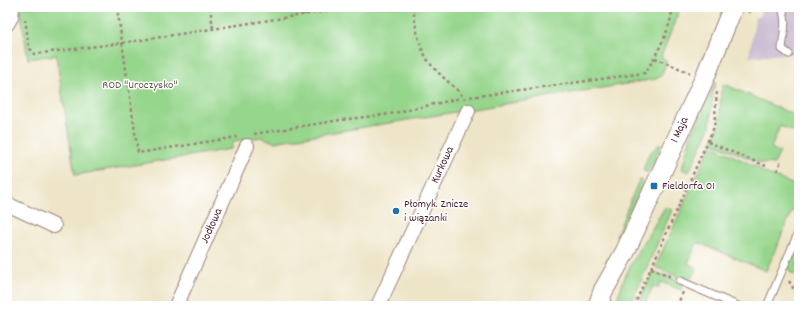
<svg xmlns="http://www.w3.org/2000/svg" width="806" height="313" viewBox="0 0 806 313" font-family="Dekko,sans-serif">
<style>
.industrial{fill:#ccbed3}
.green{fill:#96d68c;stroke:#707a5c}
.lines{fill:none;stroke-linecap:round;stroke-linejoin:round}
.service-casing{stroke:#9c827a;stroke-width:9}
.minor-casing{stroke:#9c827a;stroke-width:16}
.secondary-casing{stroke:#9c827a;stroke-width:21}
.path{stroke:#9c827a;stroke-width:2.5;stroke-dasharray:3 3;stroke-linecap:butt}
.service{stroke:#fff;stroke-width:7}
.minor{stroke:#fff;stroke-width:14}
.secondary{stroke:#fff;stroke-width:19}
.poi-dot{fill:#1f6fb2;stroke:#fff;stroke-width:1.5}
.labels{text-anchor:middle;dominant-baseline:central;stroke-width:3;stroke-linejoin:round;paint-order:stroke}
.park-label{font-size:12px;fill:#615648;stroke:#fff}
.street-label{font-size:12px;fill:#4a1f2b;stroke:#fff}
.poi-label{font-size:12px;fill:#4a1f2b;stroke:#fff;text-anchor:start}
</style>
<rect width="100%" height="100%" fill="#fff"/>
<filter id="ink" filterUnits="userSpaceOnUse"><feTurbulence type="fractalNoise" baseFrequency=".025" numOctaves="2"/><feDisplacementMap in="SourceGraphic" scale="8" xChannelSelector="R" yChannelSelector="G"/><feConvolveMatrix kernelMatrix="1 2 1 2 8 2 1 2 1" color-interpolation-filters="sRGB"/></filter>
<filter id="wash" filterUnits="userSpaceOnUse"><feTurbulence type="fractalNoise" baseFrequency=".012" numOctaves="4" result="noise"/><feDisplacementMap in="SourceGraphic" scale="16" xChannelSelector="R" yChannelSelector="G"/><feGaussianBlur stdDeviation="0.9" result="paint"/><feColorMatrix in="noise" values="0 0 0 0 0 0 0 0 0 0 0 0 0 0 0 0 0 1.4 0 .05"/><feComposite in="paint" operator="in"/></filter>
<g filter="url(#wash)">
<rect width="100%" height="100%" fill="#eee5c8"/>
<polygon class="industrial" points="762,7 799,7 799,53 749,57 755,17 760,17"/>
<g class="green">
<polygon points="20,7 680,7 680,8 661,57 667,61 666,63 661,76 656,79 274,142 261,137 234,141 231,149 75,175 56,55 28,59"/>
<polygon points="715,83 716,83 713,91 710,127 689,172 682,169 690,138"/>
<polygon points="724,84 799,117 799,134 780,126 771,148 780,152 774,164 760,163 712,142 719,126 721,92"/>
<polygon points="660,143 661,146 649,171 646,172 643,170 649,154"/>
<polygon points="711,145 759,168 763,172 799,187 799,211 793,209 766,271 697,242 688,264 697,268 691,279 686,277 680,278 655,267"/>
<polygon points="639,180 642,180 643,185 620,234 616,236"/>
<polygon points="665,207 672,210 630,306 615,306 624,279 631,264"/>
<polygon points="799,241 799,260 797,265 799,266 799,276 791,273 788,267"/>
<polygon points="653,271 678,281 682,285 681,290 661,282 658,288 653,286 644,306 638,306"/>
</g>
</g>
<g filter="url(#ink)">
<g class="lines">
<defs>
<g id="service">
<path d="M781,7c7,11 2,30 1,42l7,5"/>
<polyline points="680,281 738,306"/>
<polyline points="767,306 799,231"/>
</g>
<g id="minor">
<polyline points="7,24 11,17 12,7"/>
<polyline points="7,204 54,226"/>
<polyline points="176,306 247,146"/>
<polyline points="378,306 468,111"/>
</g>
<polyline id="secondary" points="598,306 603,291 625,252 705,77 733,7"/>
</defs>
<use href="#service" class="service-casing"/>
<use href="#minor" class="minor-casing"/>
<use href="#secondary" class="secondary-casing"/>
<g class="path">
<polyline points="117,7 138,153 237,137"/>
<polyline points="210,7 213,28"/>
<polyline points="304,7 305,15"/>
<path d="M413,7c3,22 6,47 23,63 9,10 21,18 29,29"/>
<polyline points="749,13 752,7"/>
<polyline points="25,19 29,47 34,54 122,43 353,7"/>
<polyline points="655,58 690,73"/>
<path d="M470,97l175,-24c10,-15 28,-48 27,-66"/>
<polyline points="254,134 340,120 390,114 461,98"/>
<polyline points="708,142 766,166"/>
<polyline points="777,171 781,161"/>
<polyline points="651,268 672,277"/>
<polyline points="789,281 799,298"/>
<polyline points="634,306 714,127 717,92"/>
<polyline points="677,306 683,292"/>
</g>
<use href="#service" class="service"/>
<use href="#minor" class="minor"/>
<use href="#secondary" class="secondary"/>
</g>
</g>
<g class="poi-dot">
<rect x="650" y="182" width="8" height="8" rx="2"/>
<circle cx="396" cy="211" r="4"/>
</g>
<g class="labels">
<g class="park-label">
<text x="140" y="85">ROD "Uroczysko"</text>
</g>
<g class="street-label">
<text transform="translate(680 130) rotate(-66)">1 Maja</text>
<text transform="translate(443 165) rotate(-65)">Kurkowa</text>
<text transform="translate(212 226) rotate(-66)">Jodłowa</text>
</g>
<g class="poi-label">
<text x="662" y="186">Fieldorfa 01</text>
<text x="404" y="204">Płomyk. Znicze<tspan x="404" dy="14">i wiązanki</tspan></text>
</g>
</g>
<rect width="806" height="313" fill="none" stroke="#fff" stroke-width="24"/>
</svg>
